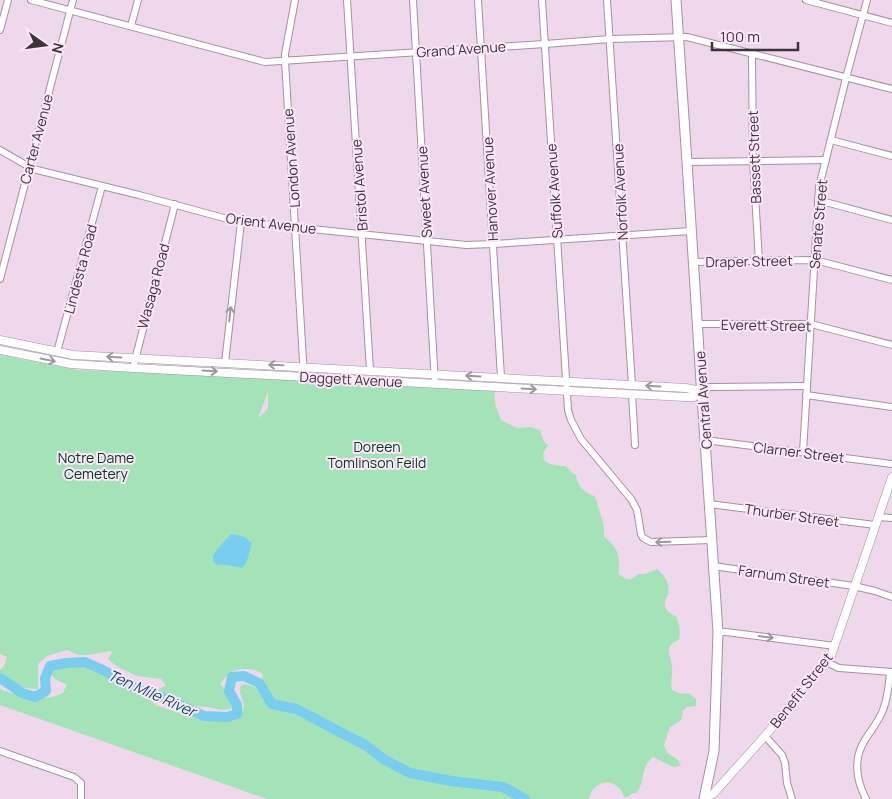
<svg xmlns="http://www.w3.org/2000/svg" width="892" height="799" viewBox="0 0 892 799" font-family="Manrope,sans-serif">
<style>
.green{fill:#a3e3b7;fill-rule:evenodd}
.water{fill:#79cdee}
.lines{fill:none;stroke-linecap:round;stroke-linejoin:round}
.river{stroke:#79cdee;stroke-width:10}
.minor-casing{stroke:#a690a4;stroke-width:8}
.tertiary-casing{stroke:#a690a4;stroke-width:9}
.secondary-casing{stroke:#a690a4;stroke-width:11}
.minor{stroke:#fff;stroke-width:6}
.tertiary{stroke:#fff;stroke-width:8}
.secondary{stroke:#fff;stroke-width:9}
.oneway{stroke:#9e999d}
.labels{text-anchor:middle;dominant-baseline:central;stroke-width:4;stroke-linejoin:round;paint-order:stroke}
.street-label{font-size:14px;fill:#3c333b;stroke:#fde5fa}
.park-label{font-size:14px;fill:#01391c;stroke:#fde5fa}
.water-label{font-size:15px;font-style:italic;fill:#034f66;stroke:#fde5fa}
</style>
<rect width="100%" height="100%" fill="#efd8ec"/>
<path class="green" d="M0,355l77,15 417,17 1,17 6,16 16,8 14,-1 9,3 4,12 4,3c-13,17 3,21 18,21l5,6 5,3c1,10 8,19 19,21l9,30v11c8,5 15,14 15,24 0,5 -1,8 0,13 8,7 12,7 19,0h7l12,-5c8,7 13,14 11,25 -1,4 -2,3 -3,7 -2,8 5,13 11,15 3,8 5,15 3,24 -17,7 -8,14 -7,26 1,10 -2,13 0,24l10,4 7,-1 7,6v7l-9,1 -4,4 -2,9 -11,7 -6,18c0,1 3,7 3,7 6,6 10,4 14,14l-8,1 -20,-10c-14,11 -7,26 -17,36h-3l-4,3 -4,2c-2,-3 -3,-8 -6,-10 -11,-12 -28,-3 -30,11h-322l-267,-94v-16l5,2c20,5 38,12 58,2l4,-9c-8,-2 -15,-5 -17,-14l8,-6 11,-1 13,2 44,21 19,10 11,9 13,5 28,7 9,-3 24,5 7,-3 7,-9c-1,-10 -6,-12 -3,-22l4,-1 10,3c5,7 7,13 15,13l1,-7 -8,-10 -1,-10c-6,-3 -11,-4 -17,-4 -13,0 -17,5 -25,15l15,15 -4,10 -10,1 -12,-3 -20,-1 -28,-9 -4,-7 2,-1 7,-3 -5,-7 -24,-3 -21,-10 -8,-7 4,-7 -1,-1 -23,4h-9l-12,-5 -20,6 -9,8v25l-13,-1 -25,-12v-6l4,-4 3,-9 -7,-3zM268,392v16l-4,5 -6,5z"/>
<path class="water" d="M231,534l14,3 7,6 -6,21 -4,4 -14,-3h-11c-2,-2 -4,-3 -4,-7 0,-6 14,-19 18,-24z"/>
<g class="lines">
<polyline class="river" points="0,678 22,693 35,697 46,691 45,678 50,666 66,663 85,662 105,671 132,687 164,698 204,716 227,717 237,714 237,705 229,691 232,677 244,676 259,683 272,704 296,709 308,715 334,729 365,745 385,760 410,773 451,781 503,787 525,799"/>
<defs>
<g id="minor">
<polyline points="31,0 265,62 545,44 610,39 687,37 892,89"/>
<polyline points="295,0 285,54 285,61 304,377"/>
<polyline points="347,0 370,370"/>
<polyline points="413,0 435,384"/>
<polyline points="478,0 501,377"/>
<polyline points="542,0 568,410 571,420 581,439 631,499 637,510 641,534 643,538 651,542 712,540"/>
<polyline points="607,0 632,385"/>
<polyline points="806,0 892,23"/>
<polyline points="131,26 138,0"/>
<polyline points="0,30 8,0"/>
<polyline points="753,53 752,58 753,160 759,261"/>
<polyline points="831,140 892,156"/>
<polyline points="0,150 33,169 139,195 235,221 466,245 493,244 691,231"/>
<polyline points="687,162 826,160"/>
<polyline points="818,200 892,220"/>
<polyline points="693,262 815,260 892,280"/>
<polyline points="0,279 73,0"/>
<polyline points="698,324 811,324 892,345"/>
<polyline points="57,352 102,186"/>
<polyline points="225,363 241,222"/>
<polyline points="133,368 175,204"/>
<polyline points="701,391 710,387 807,386"/>
<polyline points="632,394 635,445"/>
<polyline points="806,395 892,407"/>
<polyline points="705,440 892,464"/>
<polyline points="803,452 819,187 846,78 867,0"/>
<polyline points="709,504 875,525"/>
<polyline points="878,517 892,518"/>
<polyline points="713,566 854,586 875,591 892,597"/>
<polyline points="718,632 726,632 835,646"/>
<polyline points="826,662 839,668 892,672"/>
<polyline points="765,736 782,755 785,763 787,783 792,799"/>
<polyline points="0,751 74,777 81,783 81,799"/>
<path d="M866,799c-10,-19 -13,-41 -1,-59 6,-10 14,-19 18,-30 5,-13 6,-25 7,-38"/>
</g>
<g id="tertiary">
<polyline points="0,340 73,355 686,388 701,391"/>
<polyline points="0,350 71,364 133,368 685,397 694,397 701,391"/>
<polyline points="705,797 713,794 765,736 831,656 892,477"/>
</g>
<polyline id="secondary" points="676,0 687,162 701,382 718,632 714,751 704,799"/>
</defs>
<use href="#minor" class="minor-casing"/>
<use href="#tertiary" class="tertiary-casing"/>
<use href="#secondary" class="secondary-casing"/>
<use href="#minor" class="minor"/>
<use href="#tertiary" class="tertiary"/>
<use href="#secondary" class="secondary"/>
</g>
<defs><path id="oneway-shaft" d="M-6 0H5M1.5-3L5.5 0L1.5 3" fill="none" stroke-width="1.6" stroke-linecap="round" stroke-linejoin="round" transform="scale(1.25)"/></defs>
<g class="oneway">
<use href="#oneway-shaft" transform="translate(230 314) rotate(-84)"/>
<use href="#oneway-shaft" transform="translate(114 357) rotate(-177)"/>
<use href="#oneway-shaft" transform="translate(48 360) rotate(11)"/>
<use href="#oneway-shaft" transform="translate(276 365) rotate(-178)"/>
<use href="#oneway-shaft" transform="translate(210 371) rotate(3)"/>
<use href="#oneway-shaft" transform="translate(473 376) rotate(-177)"/>
<use href="#oneway-shaft" transform="translate(653 386) rotate(-177)"/>
<use href="#oneway-shaft" transform="translate(529 389) rotate(3)"/>
<use href="#oneway-shaft" transform="translate(663 542) rotate(178)"/>
<use href="#oneway-shaft" transform="translate(766 637) rotate(7)"/>
</g>
<g class="labels">
<g class="street-label">
<text transform="translate(461 49) rotate(-4)">Grand Avenue</text>
<text transform="translate(36 139) rotate(-75)">Carter Avenue</text>
<text transform="translate(754 157) rotate(-92)">Bassett Street</text>
<text transform="translate(291 158) rotate(-94)">London Avenue</text>
<text transform="translate(359 185) rotate(-94)">Bristol Avenue</text>
<text transform="translate(490 189) rotate(-93)">Hanover Avenue</text>
<text transform="translate(554 191) rotate(-94)">Suffolk Avenue</text>
<text transform="translate(424 192) rotate(-93)">Sweet Avenue</text>
<text transform="translate(620 192) rotate(-93)">Norfolk Avenue</text>
<text transform="translate(271 223) rotate(7)">Orient Avenue</text>
<text transform="translate(818 224) rotate(-85)">Senate Street</text>
<text transform="translate(749 261) rotate(-1)">Draper Street</text>
<text transform="translate(80 269) rotate(-75)">Lindesta Road</text>
<text transform="translate(153 286) rotate(-75)">Wasaga Road</text>
<text transform="translate(766 325) rotate(1)">Everett Street</text>
<text transform="translate(351 379) rotate(3)">Daggett Avenue</text>
<text transform="translate(703 400) rotate(-94)">Central Avenue</text>
<text transform="translate(799 452) rotate(7)">Clarner Street</text>
<text transform="translate(792 515) rotate(8)">Thurber Street</text>
<text transform="translate(784 576) rotate(8)">Farnum Street</text>
<text transform="translate(801 690) rotate(-52)">Benefit Street</text>
</g>
<g class="park-label">
<text x="377" y="446">Doreen<tspan x="377" dy="16">Tomlinson Feild</tspan></text>
<text x="96" y="457">Notre Dame<tspan x="96" dy="16">Cemetery</tspan></text>
</g>
<g class="water-label">
<text transform="translate(152 693) rotate(24)">Ten Mile River</text>
</g>
</g>
<g transform="translate(45 45) rotate(104)" stroke="#fde5fa" stroke-width="4" paint-order="stroke">
<path d="M0-4L9 19L0 12L-9 19Z" fill="#3c333b"/>
<text y="-8" font-size="14" font-weight="bold" text-anchor="middle" fill="#3c333b">N</text>
</g>
<path d="M712 42v8h86v-8" fill="none" stroke="#3c333b" stroke-width="2.5"/>
<text x="720" y="42" font-size="15" fill="#3c333b" stroke="#fde5fa" stroke-width="4" paint-order="stroke">100 m</text>
</svg>
